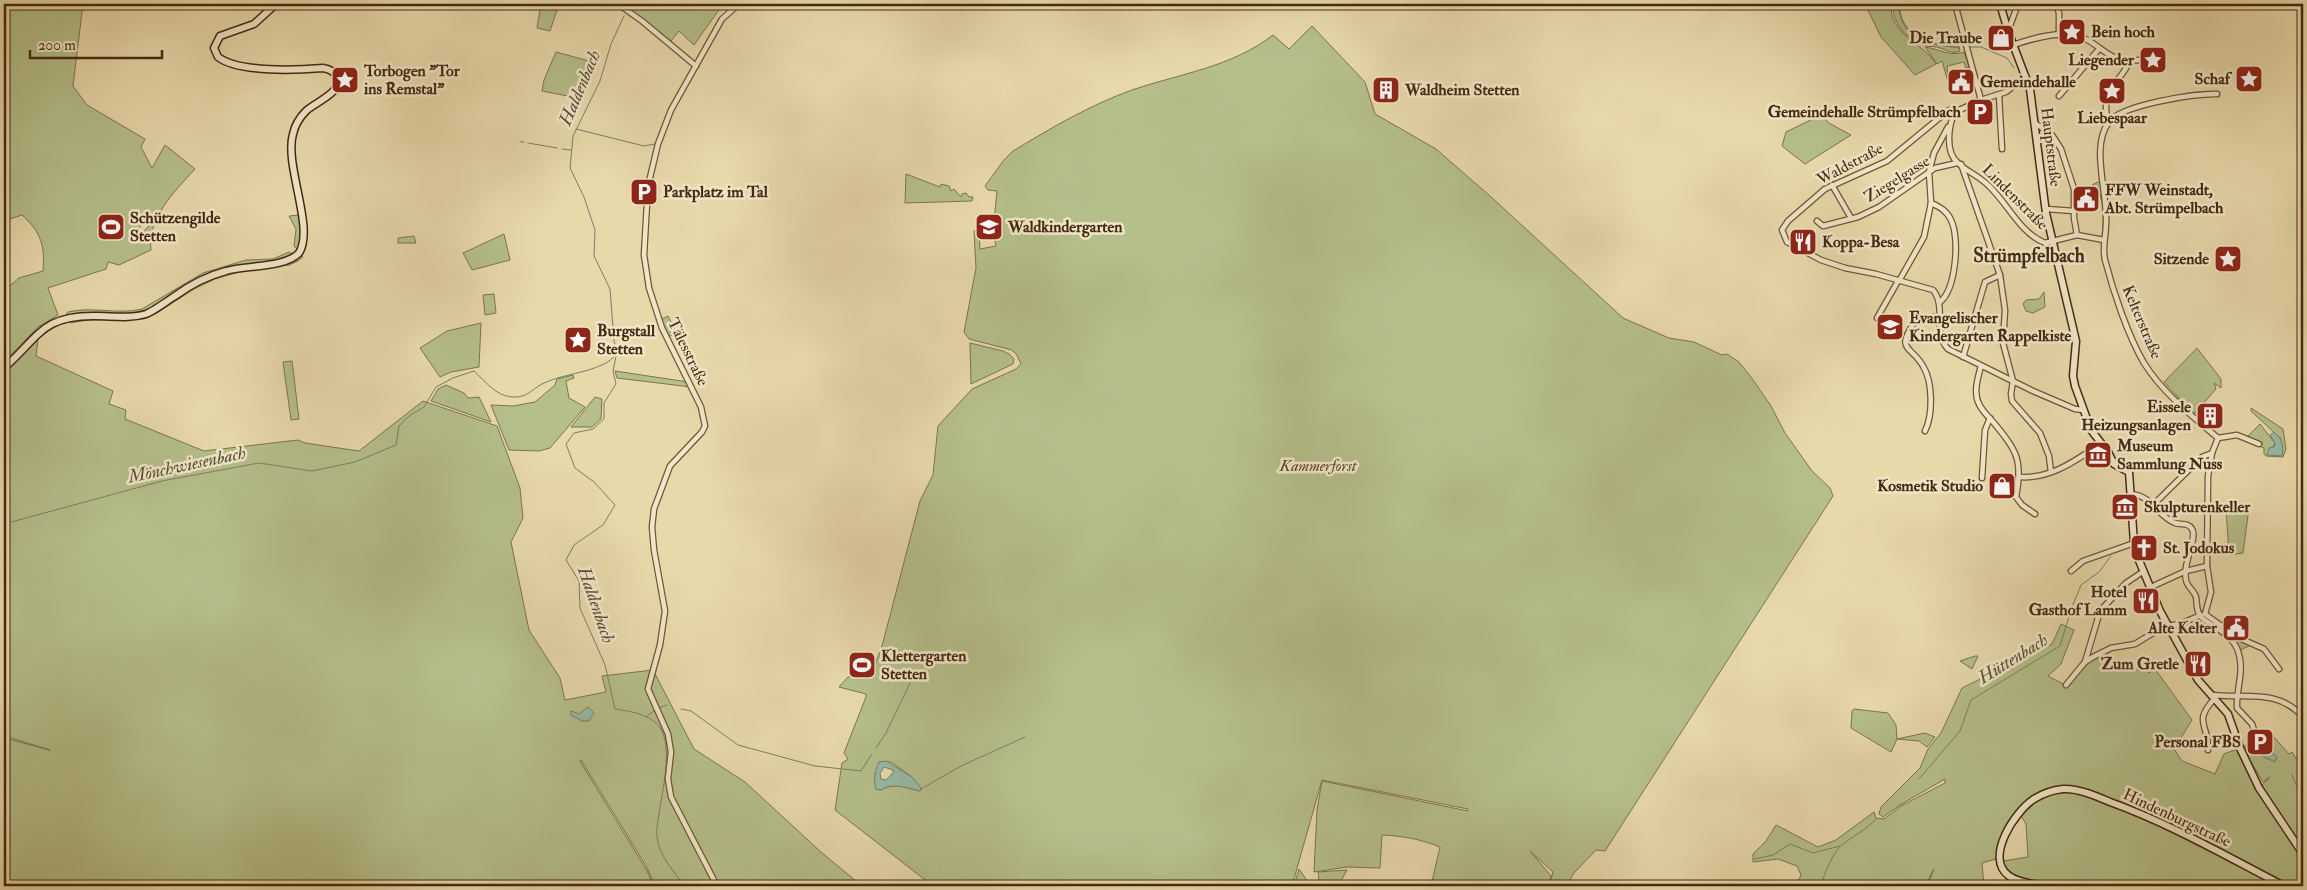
<svg xmlns="http://www.w3.org/2000/svg" width="2307" height="890" viewBox="0 0 2307 890" font-family="'IM FELL Double Pica',serif">
<style>
.green{fill:#b5bf8a;stroke:#7d744c;fill-rule:evenodd}
.water{fill:#97baa7;stroke:#76806a;fill-rule:evenodd}
.lines{fill:none;stroke-linecap:round;stroke-linejoin:round}
.stream{stroke:#76806a;stroke-width:1}
.street-casing{stroke:#6e5636;stroke-width:7}
.secondary-casing{stroke:#452a0f;stroke-width:9}
.street{stroke:#f0e6c8;stroke-width:4.5}
.secondary{stroke:#f0e6c8;stroke-width:6}
.labels{text-anchor:middle;dominant-baseline:central;stroke-width:5;stroke-linejoin:round;paint-order:stroke}
.poi-label{font-size:16px;font-weight:bold;fill:#452a0f;stroke:#f0e6c8;text-anchor:start}
.street-label{font-size:16px;fill:#452a0f;stroke:#f0e6c8}
.park-label{font-size:16px;font-style:italic;fill:#5b4828;stroke:#f0e6c8}
.water-label{font-size:18px;font-style:italic;fill:#5a4e35;stroke:#f0e6c8}
.quarter-label{font-size:19px;font-weight:bold;fill:#452a0f;stroke:#f0e6c8}
</style>
<rect width="100%" height="100%" fill="#e8d9ab"/>
<filter id="stains"><feTurbulence type="fractalNoise" baseFrequency=".004" numOctaves="4"/><feColorMatrix values="0 0 0 0 .2 0 0 0 0 .09 0 0 0 0 .02 0 0 0 .5 -.17"/></filter>
<radialGradient id="worn" r=".72"><stop offset=".6" stop-color="#630" stop-opacity="0"/><stop offset="1" stop-color="#630" stop-opacity=".3"/></radialGradient>
<g class="green">
<path d="M4,4h79l-10,82 14,19 58,34 -4,8 11,21 13,-23 30,24c-20,22 -48,49 -44,81l-32,15 -11,-3 -2,7 -58,19 10,27 -20,12 -34,35v-71l15,-13 24,-7c2,-26 -2,-39 -21,-56l-18,6zM153,214l6,2 -20,20 -3,-5z"/>
<polygon points="541,4 558,7 550,31 537,28"/>
<polygon points="623,4 723,4 694,45 679,31 670,42"/>
<path d="M1865,4h26c-2,31 32,38 45,60l-21,11 -34,-38z"/>
<path d="M1893,4h7c-2,31 32,43 59,42l1,5c-8,4 -15,-2 -23,-4 -6,-1 -11,0 -16,-2 -15,-6 -30,-25 -28,-41z"/>
<path d="M1312,26l53,56 10,32 61,35 54,47 133,122 46,20 25,4 28,13 5,-1 12,8 12,15 20,29 14,27 27,38 18,17 3,8 -228,355 -9,-1 -22,23 -8,13h-17l4,-14 -23,-21 21,25 -3,10h-117l9,-39c-20,-8 -37,-11 -58,-12l-2,33 -33,-1 -33,5 3,-62 5,-29 146,30v-2l-146,-29 -30,106h-359l-98,-76 7,-47 6,-4 -4,-6 22,-56v-3l-27,-7 9,-10 21,-4 6,-8 7,-19 38,-145 13,-26 5,-49 34,-37 44,-20 5,-5 -4,-9 -5,-5 -43,-11 -5,-7 12,-64 -2,-37h5l1,18 16,-3 -3,-15 4,-40 -9,-1 -3,-4 19,-26 9,-9c38,-23 77,-46 119,-61 47,-16 100,-23 141,-55l16,14zM879,762h12l21,15 9,12 -1,2c-14,-3 -26,-9 -39,-1l-5,-1z"/>
<path d="M1925,47c14,2 25,10 39,5l5,15 -3,1 -2,-6 -17,4 2,19 -7,-24 -5,3z"/>
<polygon points="556,52 589,61 578,98 542,91 544,80"/>
<polygon points="1821,115 1829,123 1851,135 1805,164 1782,146 1786,132"/>
<polygon points="906,174 940,187 941,184 949,186 951,191 954,189 961,197 962,194 966,193 969,197 973,197 972,201 905,203"/>
<path d="M2102,180l2,7v53l-2,-1c1,-16 5,-44 -10,-54z"/>
<polygon points="299,215 301,241 297,249 294,246 296,229 289,216"/>
<polygon points="504,234 510,260 472,270 463,253"/>
<polygon points="414,236 416,243 398,243 398,238"/>
<path d="M289,252l4,2 -5,4 -52,8 -88,45 -13,3 -69,1 2,-3c24,-6 50,3 74,-3l61,-36 43,-13 27,-1z"/>
<polygon points="300,255 303,257 298,261 289,265 242,271 215,279 194,289 157,313 144,319 88,320 70,323 71,320 137,318 192,287 218,275"/>
<polygon points="2044,292 2045,307 2033,313 2026,311 2023,304 2026,300 2039,299"/>
<polygon points="494,294 496,313 485,315 483,295"/>
<polygon points="668,316 676,333 668,337 660,320"/>
<polygon points="481,323 479,367 451,372 440,377 420,348 447,331"/>
<polygon points="38,339 36,356 113,391 109,404 126,410 125,419 204,451 298,440 305,443 359,451 423,401 497,426 520,488 523,518 511,542 529,630 560,678 565,700 606,692 602,676 653,670 694,749 745,782 822,853 862,886 655,886 646,866 581,760 580,761 647,871 654,886 4,886 4,738 50,750 4,736 4,371 19,359"/>
<polygon points="970,343 1003,351 1009,354 1014,359 1013,364 971,384"/>
<polygon points="2197,348 2221,379 2221,388 2214,383 2216,389 2194,414 2164,382"/>
<polygon points="292,361 299,419 291,420 283,362"/>
<polygon points="615,371 688,382 691,387 617,378"/>
<polygon points="573,375 574,378 566,381 569,398 585,407 550,448 539,451 509,450 491,405 513,406 535,402 555,385 557,379"/>
<polygon points="446,385 464,393 468,398 479,397 491,422 431,401 438,389"/>
<polygon points="595,397 602,399 601,419 592,427 571,427"/>
<polygon points="2251,408 2283,429 2286,449 2283,457 2266,456 2264,454 2264,448 2259,446 2260,443 2248,436 2260,424 2275,443 2268,454 2281,439 2251,411"/>
<polygon points="2226,508 2249,508 2243,553 2229,555"/>
<polygon points="2205,614 2251,645 2238,651 2229,639 2200,615"/>
<path d="M2061,624l13,6 -13,34 -13,12 19,10c12,-15 22,-27 39,-35l14,18 9,-7 10,9 6,-3 4,5 6,-4 37,51 -18,29 8,12 33,13 9,-20 16,-6 19,40 11,-11 -7,5 -21,-35 15,-5 1,6 15,-12 16,18 3,-2 5,8 6,-4v130h-249c-19,-4 -43,-5 -51,-25l25,-4 -2,-33 -5,-8 -22,27 -3,16 -14,4 2,23h-57l7,-17 -9,17h-129l5,-11 -4,-9 -19,-7 -25,3v-8l13,-13 10,-16 42,22 18,-7 38,-28 2,6 8,1 17,-13 44,-23v-4l-45,26 -17,12 -4,-3 2,-7 39,-39 8,-19 13,-16 21,-45 90,-44z"/>
<polygon points="1975,656 1978,656 1972,669 1960,661"/>
<polygon points="1854,709 1888,713 1896,725 1897,739 1925,733 1935,737 1927,747 1919,741 1897,739 1891,752 1851,728 1852,711"/>
<polygon points="1299,869 1308,882 1308,886 1294,886"/>
<polygon points="1347,870 1338,886 1331,886 1319,880 1318,872"/>
</g>
<g class="water">
<path d="M2274,432c8,7 10,13 8,24l-15,-1 2,-7 5,-1 1,-4 -5,-8z"/>
<polygon points="588,707 594,713 589,721 582,721 571,715 571,711 579,714"/>
<polygon points="2262,745 2277,757 2275,762 2264,757 2258,749"/>
<path d="M886,761l26,16 9,11 -1,3c-14,-3 -26,-9 -39,-1l-5,-1c-3,-9 -1,-19 3,-27zM884,767l9,3v3l-7,7 -5,-1 -1,-6z"/>
</g>
<g class="lines">
<g class="stream">
<path d="M1898,4c3,36 30,40 61,44"/>
<polyline points="631,7 634,4"/>
<path d="M624,16l-13,28 -11,37 -27,55 -3,32 14,29 11,33 -1,26 16,33 4,52 3,10 -4,20 3,13 -12,19v16l-11,10 -19,4 -8,11 9,24 19,14 21,23 -12,20 -29,20 -8,15 13,21 1,27 25,57 10,44c14,2 28,4 40,13 21,16 7,70 4,92 -1,7 -3,16 -2,23 2,19 17,34 27,49"/>
<polyline points="1970,47 1981,47 2007,58 2014,68"/>
<polyline points="576,129 644,146 655,144"/>
<polyline points="520,142 524,142"/>
<polyline points="528,143 557,148"/>
<polyline points="562,149 571,150"/>
<path d="M4,524l158,-43 97,-18 53,8 43,-9 41,-17 3,-19 10,-10 15,-9 12,-20 17,-9 21,-7c11,10 22,25 38,26 15,1 19,-7 30,-13 20,-10 42,-10 62,-20 5,-2 8,-6 12,-9"/>
<polyline points="659,708 667,705"/>
<polyline points="681,709 691,711 738,745 815,766 861,771 872,754"/>
<polyline points="646,717 655,710"/>
<polyline points="876,748 886,733 911,681"/>
<polyline points="875,773 875,774"/>
<polyline points="2292,775 2303,800"/>
<polyline points="1919,779 1960,731 1971,700 2060,646 2072,607 2081,585 2099,572 2111,556"/>
<polyline points="921,789 961,766 1025,737"/>
<polyline points="1755,859 1773,855 1790,844 1813,853 1840,846"/>
<path d="M1821,886c2,-10 13,-36 21,-41 11,-9 24,-15 34,-26"/>
</g>
<defs>
<g id="street">
<polyline points="618,4 642,21 696,66"/>
<polyline points="1955,4 1981,100"/>
<polyline points="2056,4 2059,13 2059,35"/>
<polyline points="2008,31 2018,4"/>
<path d="M2013,45c18,-6 47,-15 66,-9 23,8 30,29 60,24"/>
<path d="M2026,76l-20,16 -25,8 -26,12 -6,-2 -62,51 -62,28 -37,32 -6,9 5,12 34,18 24,8 31,6 57,16c14,17 -1,42 15,59l85,42 42,18 8,1"/>
<polyline points="1999,95 2002,149"/>
<polyline points="2059,96 2099,49"/>
<path d="M1955,112c-7,14 -10,40 3,51 8,8 21,13 31,23 19,18 31,47 56,57l32,-8 27,5"/>
<path d="M2108,122c-8,-35 9,-34 22,-61"/>
<polyline points="2035,123 2052,135 2061,149 2074,189 2074,218 2077,235"/>
<polyline points="1961,164 2000,275 2005,310 2003,343 2013,381 2011,394 2012,401 2040,433 2049,456 2051,472"/>
<polyline points="1832,185 1851,218"/>
<path d="M1931,203c9,4 16,8 20,17 9,18 5,69 -11,82"/>
<polyline points="2046,209 2074,211"/>
<polyline points="1817,221 1823,226 1858,217 1879,207 1935,168 1957,163"/>
<polyline points="1899,281 1924,237 1931,203 1929,172 1934,153 1948,127"/>
<polyline points="1877,318 1898,281"/>
<polyline points="1963,357 1985,282 2000,275"/>
<path d="M1981,366c-3,11 -8,27 -2,38 3,7 10,13 15,19 23,28 29,37 22,74l6,8 13,9"/>
<path d="M1925,431c8,-16 8,-49 -2,-65 -12,-21 -29,-15 -7,-46l24,-4"/>
<polyline points="2218,438 2237,435 2259,444"/>
<path d="M2020,477c32,2 56,-17 82,-34"/>
<polyline points="1982,478 1985,430 1990,418"/>
<path d="M2131,494c22,2 26,22 44,29 6,2 13,-1 17,6 6,9 -10,35 -6,51 1,7 8,10 10,17 1,6 0,16 6,21 12,10 30,16 36,33 7,20 -2,37 -1,57l15,16 6,18"/>
<polyline points="2154,504 2202,457 2212,453"/>
<polyline points="2071,571 2083,561 2134,543"/>
<polyline points="2151,587 2186,571 2207,566"/>
<path d="M2205,614l6,-22 -4,-26 1,-90 4,-23 6,-15c-26,-22 -56,-46 -74,-75 -16,-27 -31,-72 -39,-103 -3,-13 1,-24 1,-37 2,-29 -16,-77 3,-101 12,-17 87,-29 108,-28"/>
<polyline points="2205,614 2237,637 2264,649 2279,669"/>
<polyline points="2167,626 2180,624 2201,615"/>
<polyline points="2085,662 2100,611 2126,583 2144,571"/>
<polyline points="2066,685 2085,662 2093,657 2111,648 2135,644 2166,625"/>
<path d="M2213,695c34,4 64,-7 90,22"/>
<path d="M2208,750c1,-27 -16,-27 7,-52"/>
<polyline points="717,886 671,797 668,779 671,752 668,734 648,689 660,645 665,611 654,550 652,527 654,509 670,466 702,432 705,426 701,407 662,328 649,288 644,255 648,186 658,144 671,110 722,19 739,4"/>
</g>
<g id="secondary">
<polyline points="2000,4 2008,31 2030,89 2046,213 2076,341 2073,376 2075,386 2091,430 2108,452 2114,464 2129,472 2134,543 2138,558 2160,611 2198,680 2228,714 2240,748 2259,788 2303,854"/>
<path d="M4,368c35,-31 38,-53 92,-52 16,0 34,3 50,-2 10,-4 19,-12 29,-18 15,-11 32,-20 51,-25 20,-6 59,-3 73,-18 16,-25 -15,-88 -6,-119 2,-9 7,-17 13,-23 9,-9 39,-19 30,-35 -2,-5 -7,-7 -13,-8 -25,2 -84,5 -105,-11l-4,-9 6,-12 34,-12 22,-20"/>
<path d="M2045,886c-11,-2 -26,-3 -36,-10 -25,-18 6,-65 25,-77 8,-5 19,-9 29,-10 15,-1 33,7 47,13 61,22 116,54 174,84"/>
</g>
</defs>
<use href="#street" class="street-casing"/>
<use href="#secondary" class="secondary-casing"/>
<use href="#street" class="street"/>
<use href="#secondary" class="secondary"/>
</g>
<defs>
<symbol id="sight-square" viewBox="-11 -11 22 22"><rect x="-9" y="-9" width="18" height="18" rx="4" fill="#8f2418" stroke="#f0e6c8"/><path d="M0-6L1.8-2.2L6-1.7L2.9 1.2L3.7 5.4L0 3.3L-3.7 5.4L-2.9 1.2L-6-1.7L-1.8-2.2Z" fill="#fff"/></symbol>
<symbol id="shop-square" viewBox="-11 -11 22 22"><rect x="-9" y="-9" width="18" height="18" rx="4" fill="#8f2418" stroke="#f0e6c8"/><path d="M-5-2.5h2.3a2.7 3.5 0 0 1 5.4 0H5L5.5 6h-11ZM-1.5-2.5h3a1.5 2.3 0 0 0-3 0Z" fill="#fff"/></symbol>
<symbol id="civic-square" viewBox="-11 -11 22 22"><rect x="-9" y="-9" width="18" height="18" rx="4" fill="#8f2418" stroke="#f0e6c8"/><path d="M-.6-6.5H3V-4.5H.6V-3L4-1V1h2V6H-6V1h2V-1L-.6-3ZM-1.2 2.5V6h2.4V2.5Z" fill="#fff"/></symbol>
<symbol id="building-square" viewBox="-11 -11 22 22"><rect x="-9" y="-9" width="18" height="18" rx="4" fill="#8f2418" stroke="#f0e6c8"/><path d="M-4-6H4V6H1V3H-1V6H-4ZM-2.5-4.3h1.7v1.8h-1.7ZM.8-4.3h1.7v1.8H.8ZM-2.5-1h1.7V.8h-1.7ZM.8-1h1.7V.8H.8Z" fill="#fff"/></symbol>
<symbol id="parking-square" viewBox="-11 -11 22 22"><rect x="-9" y="-9" width="18" height="18" rx="4" fill="#8f2418" stroke="#f0e6c8"/><path d="M-3.5-5.5H1a3.5 3.5 0 0 1 0 7H-1V5.5H-3.5ZM-1-3.4V-.6H.8a1.4 1.4 0 0 0 0-2.8Z" fill="#fff"/></symbol>
<symbol id="stadium-square" viewBox="-11 -11 22 22"><rect x="-9" y="-9" width="18" height="18" rx="4" fill="#8f2418" stroke="#f0e6c8"/><path d="M0-5a6.5 5 0 1 0 0 10a6.5 5 0 1 0 0-10ZM-3.5-1.8h7v3.6h-7Z" fill="#fff"/></symbol>
<symbol id="school-square" viewBox="-11 -11 22 22"><rect x="-9" y="-9" width="18" height="18" rx="4" fill="#8f2418" stroke="#f0e6c8"/><path d="M0-5L7-2L0 1L-7-2ZM-4 1L0 2.5L4 1V4Q0 6-4 4Z" fill="#fff"/></symbol>
<symbol id="restaurant-square" viewBox="-11 -11 22 22"><rect x="-9" y="-9" width="18" height="18" rx="4" fill="#8f2418" stroke="#f0e6c8"/><path d="M-5-6h1v4h1v-4h1v4h1v-4h1v5L-1.5 .5V6h-2V.5L-5-1ZM5-6V6H3V1.5H1.5Q1.5-4 5-6Z" fill="#fff"/></symbol>
<symbol id="museum-square" viewBox="-11 -11 22 22"><rect x="-9" y="-9" width="18" height="18" rx="4" fill="#8f2418" stroke="#f0e6c8"/><path d="M0-6L6-3V-2H-6V-3ZM-5-1h2V3h-2ZM-1-1h2V3h-2ZM3-1h2V3H3ZM-6 4H6V6H-6Z" fill="#fff"/></symbol>
<symbol id="church-square" viewBox="-11 -11 22 22"><rect x="-9" y="-9" width="18" height="18" rx="4" fill="#8f2418" stroke="#f0e6c8"/><path d="M-1.2-6h2.4v3.5h3.3v2.4h-3.3V6h-2.4V-.1h-3.3v-2.4h3.3Z" fill="#fff"/></symbol>
</defs>
<g fill-rule="evenodd">
<use href="#sight-square" x="2056" y="16" width="32" height="32"/>
<use href="#shop-square" x="1985" y="22" width="32" height="32"/>
<use href="#sight-square" x="2137" y="44" width="32" height="32"/>
<use href="#sight-square" x="2233" y="63" width="32" height="32"/>
<use href="#sight-square" x="329" y="64" width="32" height="32"/>
<use href="#civic-square" x="1945" y="66" width="32" height="32"/>
<use href="#building-square" x="1370" y="74" width="32" height="32"/>
<use href="#sight-square" x="2096" y="75" width="32" height="32"/>
<use href="#parking-square" x="1964" y="96" width="32" height="32"/>
<use href="#parking-square" x="628" y="176" width="32" height="32"/>
<use href="#civic-square" x="2070" y="183" width="32" height="32"/>
<use href="#stadium-square" x="95" y="211" width="32" height="32"/>
<use href="#school-square" x="973" y="211" width="32" height="32"/>
<use href="#restaurant-square" x="1787" y="226" width="32" height="32"/>
<use href="#sight-square" x="2212" y="243" width="32" height="32"/>
<use href="#school-square" x="1874" y="311" width="32" height="32"/>
<use href="#sight-square" x="562" y="324" width="32" height="32"/>
<use href="#building-square" x="2194" y="400" width="32" height="32"/>
<use href="#museum-square" x="2082" y="439" width="32" height="32"/>
<use href="#shop-square" x="1986" y="470" width="32" height="32"/>
<use href="#museum-square" x="2109" y="491" width="32" height="32"/>
<use href="#church-square" x="2128" y="532" width="32" height="32"/>
<use href="#restaurant-square" x="2130" y="585" width="32" height="32"/>
<use href="#civic-square" x="2220" y="612" width="32" height="32"/>
<use href="#restaurant-square" x="2182" y="648" width="32" height="32"/>
<use href="#stadium-square" x="846" y="649" width="32" height="32"/>
<use href="#parking-square" x="2244" y="726" width="32" height="32"/>
</g>
<g class="labels">
<g class="poi-label">
<text x="2091" y="32">Bein hoch</text>
<text x="1982" y="38" text-anchor="end">Die Traube</text>
<text x="2134" y="60" text-anchor="end">Liegender</text>
<text x="364" y="71">Torbogen "Tor<tspan x="364" dy="18">ins Remstal"</tspan></text>
<text x="2230" y="79" text-anchor="end">Schaf</text>
<text x="1980" y="82">Gemeindehalle</text>
<text x="1405" y="90">Waldheim Stetten</text>
<text x="1961" y="112" text-anchor="end">Gemeindehalle Strümpfelbach</text>
<text x="2112" y="118" text-anchor="middle">Liebespaar</text>
<text x="2105" y="190">FFW Weinstadt,<tspan x="2105" dy="18">Abt. Strümpelbach</tspan></text>
<text x="663" y="192">Parkplatz im Tal</text>
<text x="130" y="218">Schützengilde<tspan x="130" dy="18">Stetten</tspan></text>
<text x="1008" y="227">Waldkindergarten</text>
<text x="1822" y="242">Koppa-Besa</text>
<text x="2209" y="259" text-anchor="end">Sitzende</text>
<text x="1909" y="318">Evangelischer<tspan x="1909" dy="18">Kindergarten Rappelkiste</tspan></text>
<text x="597" y="331">Burgstall<tspan x="597" dy="18">Stetten</tspan></text>
<text x="2191" y="407" text-anchor="end">Eissele<tspan x="2191" dy="18">Heizungsanlagen</tspan></text>
<text x="2117" y="446">Museum<tspan x="2117" dy="18">Sammlung Nuss</tspan></text>
<text x="1983" y="486" text-anchor="end">Kosmetik Studio</text>
<text x="2144" y="507">Skulpturenkeller</text>
<text x="2163" y="548">St. Jodokus</text>
<text x="2127" y="592" text-anchor="end">Hotel<tspan x="2127" dy="18">Gasthof Lamm</tspan></text>
<text x="2217" y="628" text-anchor="end">Alte Kelter</text>
<text x="881" y="656">Klettergarten<tspan x="881" dy="18">Stetten</tspan></text>
<text x="2179" y="664" text-anchor="end">Zum Gretle</text>
<text x="2241" y="742" text-anchor="end">Personal FBS</text>
</g>
<g class="street-label">
<text transform="translate(2051 147) rotate(83)">Hauptstraße</text>
<text transform="translate(1850 164) rotate(-28)">Waldstraße</text>
<text transform="translate(1897 179) rotate(-32)">Ziegelgasse</text>
<text transform="translate(2015 197) rotate(45)">Lindenstraße</text>
<text transform="translate(2142 322) rotate(67)">Kelterstraße</text>
<text transform="translate(688 352) rotate(64)">Tälesstraße</text>
<text transform="translate(2177 818) rotate(25)">Hindenburgstraße</text>
</g>
<g class="park-label">
<text x="1318" y="466">Kammerforst</text>
</g>
<g class="water-label">
<text transform="translate(580 88) rotate(-67)">Haldenbach</text>
<text transform="translate(187 465) rotate(-12)">Mönchwiesenbach</text>
<text transform="translate(596 605) rotate(71)">Haldenbach</text>
<text transform="translate(2013 659) rotate(-32)">Hüttenbach</text>
</g>
<g class="quarter-label">
<text x="2029" y="256">Strümpfelbach</text>
</g>
</g>
<rect width="2307" height="890" fill="none" stroke="#e8d9ab" stroke-width="20"/>
<rect x="5" y="5" width="2297" height="880" fill="none" stroke="#452a0f" stroke-width="2.5"/>
<rect x="10" y="10" width="2287" height="870" fill="none" stroke="#452a0f"/>
<path d="M30 50v8h132v-8" fill="none" stroke="#452a0f" stroke-width="2.5"/>
<text x="38" y="50" font-size="15" fill="#452a0f" stroke="#f0e6c8" stroke-width="4" paint-order="stroke">200 m</text>
<rect width="100%" height="100%" filter="url(#stains)"/>
<rect width="100%" height="100%" fill="url(#worn)"/>
</svg>
